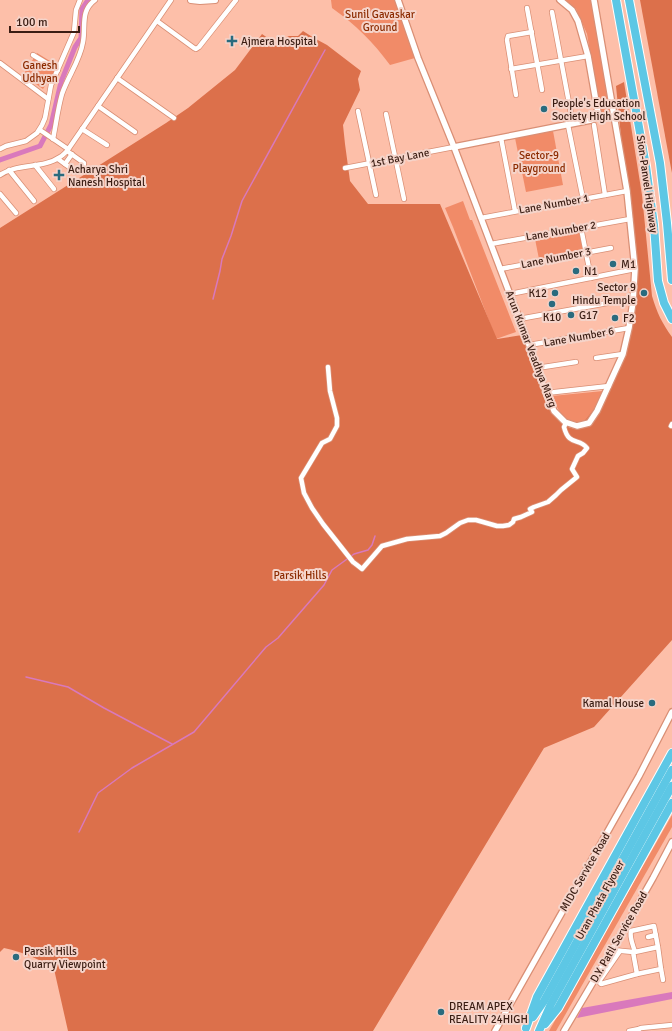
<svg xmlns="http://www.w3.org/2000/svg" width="672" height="1031" viewBox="0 0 672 1031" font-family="Signika,sans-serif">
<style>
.green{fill:#f18b68}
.forest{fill:#dc704b}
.water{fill:#d979bc}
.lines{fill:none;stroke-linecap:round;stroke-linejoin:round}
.stream{stroke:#d979bc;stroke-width:1.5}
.canal{stroke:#d979bc;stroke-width:5}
.minor-casing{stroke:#d98f75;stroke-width:6}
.tertiary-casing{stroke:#d98f75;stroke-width:8}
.secondary-casing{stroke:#d98f75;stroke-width:8}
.motorway-casing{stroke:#fff;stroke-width:10}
.minor{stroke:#fff;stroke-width:4.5}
.tertiary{stroke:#fff;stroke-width:5.5}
.secondary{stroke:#fff;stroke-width:6}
.motorway{stroke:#5dc7e5;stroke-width:8}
.poi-dot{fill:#296b7e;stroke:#f5d4ca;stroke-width:1.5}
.labels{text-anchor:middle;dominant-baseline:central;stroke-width:4;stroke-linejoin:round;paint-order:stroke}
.park-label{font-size:11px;fill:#8c2b00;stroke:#f5d4ca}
.poi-label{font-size:11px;fill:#3a1d13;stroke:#f5d4ca;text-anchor:start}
.street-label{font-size:11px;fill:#3a1d13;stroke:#f5d4ca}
</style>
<rect width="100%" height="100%" fill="#fdbfa9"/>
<g class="green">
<path d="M331,0h64l20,58 -25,7c-16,-22 -35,-41 -58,-57z"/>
<polygon points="562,0 591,0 610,111 600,113 587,34 576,9"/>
<polygon points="37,53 58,66 43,89 23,75"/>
<polygon points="553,131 563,185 526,192 515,138"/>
<polygon points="463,201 470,220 472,220 516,332 496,339 453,227 445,208"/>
<polygon points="579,231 583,251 539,259 535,239"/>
<path d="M603,391l-8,16 -8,14c-3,1 -7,2 -10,2 -14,1 -20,-16 -25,-27z"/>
<polygon points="672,815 672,827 556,1031 549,1031"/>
</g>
<g class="forest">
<polygon points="640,0 672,0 672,173 671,168"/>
<path d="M303,31l11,7 13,7 34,26 -3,8 2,11 -17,35 2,19 5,37 18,23h72l57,135 25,-4c8,20 24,79 42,90 3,2 8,3 12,4l11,-11 25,-33 13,-30 7,-27 5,-29 -21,-213 8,-4 18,113 10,101c5,17 10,27 20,41v303l-78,87 -50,21 -171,283h-305l-14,-62c-18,-12 -29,-16 -50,-21l-4,4v-724l166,-105 22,-15 47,-38 27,-36 13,9 14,-7h9z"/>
</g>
<polygon class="water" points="672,992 672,999 577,1018 582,1008"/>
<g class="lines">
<g class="stream">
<polyline points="213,299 220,271 222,259 231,236 242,201 325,50"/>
<polyline points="26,677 68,687 104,708 172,744"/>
<polyline points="79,832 98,793 132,768 194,732 266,647 278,638 324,585 332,570 354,554 368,550 372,545 375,536"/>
</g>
<polyline class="canal" points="0,160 40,146 51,125 61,82 75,47 81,38 82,9 88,0"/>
<defs>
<g id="minor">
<polyline points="527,8 542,90"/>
<polyline points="552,12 572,119"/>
<polyline points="157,21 194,48 196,49 199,47 236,0"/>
<polyline points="33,55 58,70"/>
<polyline points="0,63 48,99"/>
<polyline points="511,69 588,56"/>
<polyline points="117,78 174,118"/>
<polyline points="516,95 507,40 508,36 532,32"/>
<polyline points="98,106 135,132"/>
<polyline points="358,111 376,195"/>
<polyline points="386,114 404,199"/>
<polyline points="568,125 583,199"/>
<polyline points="594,125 605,195"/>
<polyline points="82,129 107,145"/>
<polyline points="40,130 68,149"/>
<polyline points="501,138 515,211"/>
<path d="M53,139c3,-15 5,-31 9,-45 6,-18 18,-33 21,-52 3,-16 -3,-31 12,-42"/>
<polyline points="0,149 6,146 26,141 37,133 42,125 45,118 51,85 74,32 76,10 80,0"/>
<path d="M58,159l18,13c5,-1 8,-4 8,-9l-17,-12"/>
<polyline points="65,164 72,154"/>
<polyline points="35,165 54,189"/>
<polyline points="345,168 454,147"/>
<polyline points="9,170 34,201"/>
<path d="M0,175c17,-12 43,-6 60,-18 2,-1 5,-4 7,-6l104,-151"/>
<polyline points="0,194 16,213"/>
<polyline points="481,218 627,191"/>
<polyline points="581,228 591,278"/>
<polyline points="491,244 630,219"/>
<polyline points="500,269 611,248"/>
<polyline points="510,294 635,269"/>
<polyline points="519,319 624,300"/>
<polyline points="529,345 629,328"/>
<polyline points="596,358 623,354"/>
<path d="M328,367l2,24 7,27v8l-7,13 -8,4 -21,35 3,15 8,15 11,16 30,38 4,3 5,4 20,-23 25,-7 33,-3 6,-3 14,-10 8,-3h8l21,6h6l6,-1 4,-3 1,-3 7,-2 11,-5 -2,-3 4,-2 14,-5 8,-7 5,-5 16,-13 -5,-8 6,-13 5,-3 4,-5c-8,-11 -18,-1 -23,-21l2,-4"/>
<polyline points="537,368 576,362"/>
<polyline points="546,393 609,386"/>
<polyline points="671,426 672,424"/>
<polyline points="648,937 656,935"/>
<polyline points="612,950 633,952 637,974"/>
<polyline points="620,951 600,980 599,982 601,984 637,974 661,969 658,947"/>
<path d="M633,952h2l23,-5 -4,-21 -23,5c-2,6 2,14 4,21"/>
<polyline points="661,969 663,980"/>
<polyline points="629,1031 639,1029"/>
<polyline points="638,1031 639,1029 641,1028 672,1025"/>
</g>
<g id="tertiary">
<polyline points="398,0 418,58 454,147 528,342 546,393 554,411 565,422 577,426 589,423 597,411 623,354 629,328 633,302 635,269 627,191 594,0"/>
<polyline points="454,147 591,120 596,118 598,113 588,56 578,21 572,10 560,0"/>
<polyline points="495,1031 639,776 672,712"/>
<polyline points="564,1031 612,950 653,878 672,842"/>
</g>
<polyline id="secondary" points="191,0 200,1 215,0"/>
<g id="motorway">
<polyline points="616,0 646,166 654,225 658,281 664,303 672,319"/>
<polyline points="629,0 660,163 667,223 672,280"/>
<polyline points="533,1017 544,1001 672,770"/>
<polyline points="545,1024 558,1008 672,803"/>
<polyline points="526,1028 537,997 672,753"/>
<polyline points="539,1031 551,1004 672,786"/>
</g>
</defs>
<use href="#minor" class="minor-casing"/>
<use href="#tertiary" class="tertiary-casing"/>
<use href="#secondary" class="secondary-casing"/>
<use href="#motorway" class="motorway-casing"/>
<use href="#minor" class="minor"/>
<use href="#tertiary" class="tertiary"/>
<use href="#secondary" class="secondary"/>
<use href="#motorway" class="motorway"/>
</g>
<g class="poi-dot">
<path d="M230 35h4v4h4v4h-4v4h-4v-4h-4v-4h4z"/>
<circle cx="544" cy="109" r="4"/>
<path d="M57 169h4v4h4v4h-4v4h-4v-4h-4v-4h4z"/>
<circle cx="613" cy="264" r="4"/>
<circle cx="576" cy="271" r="4"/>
<circle cx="555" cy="293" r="4"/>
<circle cx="644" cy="293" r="4"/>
<circle cx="552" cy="304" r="4"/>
<circle cx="571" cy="315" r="4"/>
<circle cx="615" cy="318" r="4"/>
<circle cx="652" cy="703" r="4"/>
<circle cx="16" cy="957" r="4"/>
<circle cx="441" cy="1012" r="4"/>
</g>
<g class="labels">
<g class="park-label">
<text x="380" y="14">Sunil Gavaskar<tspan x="380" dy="13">Ground</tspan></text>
<text x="40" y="65">Ganesh<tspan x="40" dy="13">Udhyan</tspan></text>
<text x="539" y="155">Sector-9<tspan x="539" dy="13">Playground</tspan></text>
<text x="300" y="575">Parsik Hills</text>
</g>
<g class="poi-label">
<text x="241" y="41">Ajmera Hospital</text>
<text x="552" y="103">People's Education<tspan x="552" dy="13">Society High School</tspan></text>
<text x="68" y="169">Acharya Shri<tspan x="68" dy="13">Nanesh Hospital</tspan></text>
<text x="621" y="264">M1</text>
<text x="584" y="271">N1</text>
<text x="636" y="287" text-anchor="end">Sector 9<tspan x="636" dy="13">Hindu Temple</tspan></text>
<text x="547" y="293" text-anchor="end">K12</text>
<text x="579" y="315">G17</text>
<text x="552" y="317" text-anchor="middle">K10</text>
<text x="623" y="318">F2</text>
<text x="644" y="703" text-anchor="end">Kamal House</text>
<text x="24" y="951">Parsik Hills<tspan x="24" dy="13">Quarry Viewpoint</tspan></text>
<text x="449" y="1006">DREAM APEX<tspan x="449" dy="13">REALITY 24HIGH</tspan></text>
</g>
<g class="street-label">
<text transform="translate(400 158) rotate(-11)">1st Bay Lane</text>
<text transform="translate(647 184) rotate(82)">Sion-Panvel Highway</text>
<text transform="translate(554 204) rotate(-10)">Lane Number 1</text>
<text transform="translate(561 231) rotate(-10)">Lane Number 2</text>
<text transform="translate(556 258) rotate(-11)">Lane Number 3</text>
<text transform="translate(579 337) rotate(-10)">Lane Number 6</text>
<text transform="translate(531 349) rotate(69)">Arun Kumar Veadhya Marg</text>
<text transform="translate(585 872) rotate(-60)">MIDC Service Road</text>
<text transform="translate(600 900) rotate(-61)">Uran Phata Flyover</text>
<text transform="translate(619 937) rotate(-60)">D.Y. Patil Service Road</text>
</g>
</g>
<path d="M10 26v6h69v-6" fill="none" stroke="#3a1d13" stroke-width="2"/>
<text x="16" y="26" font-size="12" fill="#3a1d13" stroke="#f5d4ca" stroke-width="3" paint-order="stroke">100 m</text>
</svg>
